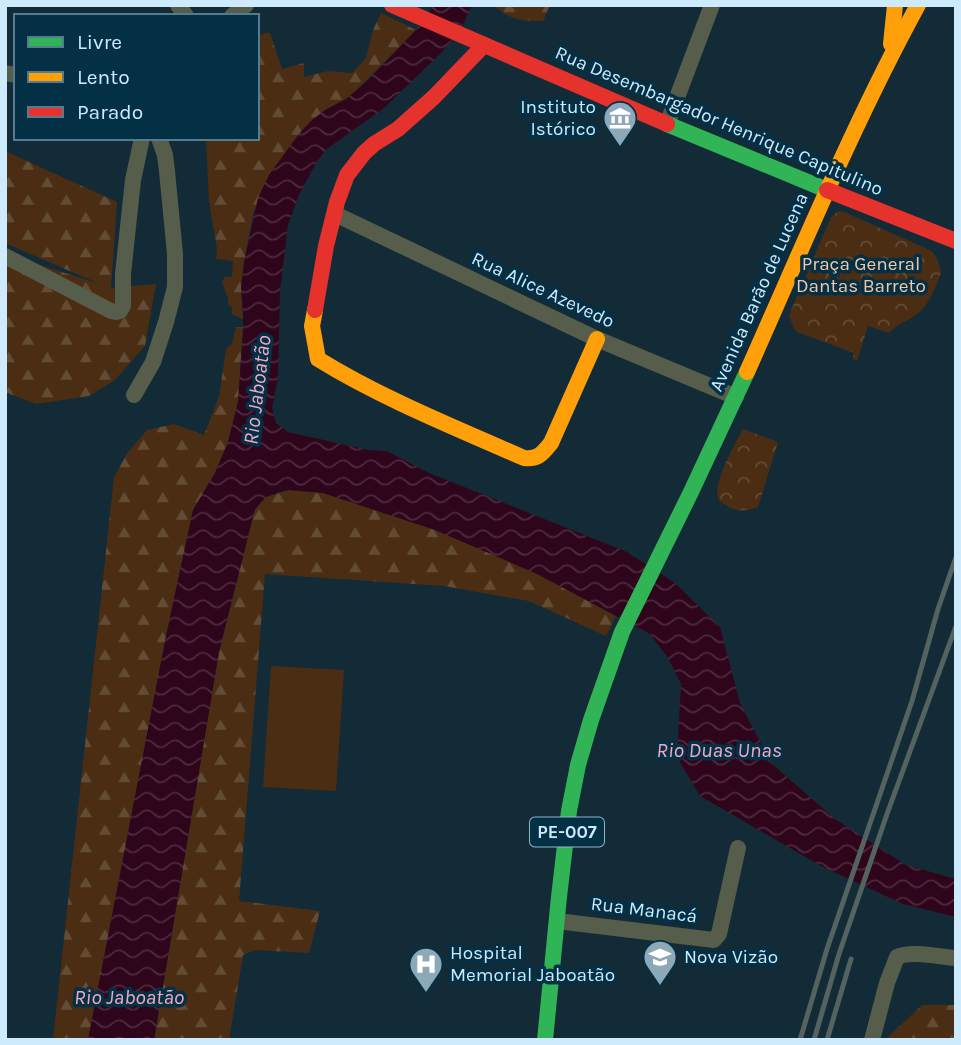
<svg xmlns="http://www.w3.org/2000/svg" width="961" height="1045" viewBox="0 0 961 1045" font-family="Karla,sans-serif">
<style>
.grass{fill:#4a2d13}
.forest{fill:url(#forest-firs)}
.park{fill:url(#park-crowns)}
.water{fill:url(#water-waves)}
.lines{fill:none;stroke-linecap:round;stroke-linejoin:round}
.street{stroke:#565d4b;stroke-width:16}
.fast{stroke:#30b455;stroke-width:16}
.slow{stroke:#ff9f0a;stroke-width:16}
.jam{stroke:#e5322d;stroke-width:16}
.rail{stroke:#546260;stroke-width:5}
.labels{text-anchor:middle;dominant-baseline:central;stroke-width:7;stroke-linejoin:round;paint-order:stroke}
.shield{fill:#043045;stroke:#91b3c6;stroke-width:2}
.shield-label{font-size:18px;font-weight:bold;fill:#ceebfd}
.poi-label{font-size:19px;fill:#ceebfd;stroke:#043045;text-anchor:start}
.street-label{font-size:19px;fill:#ceebfd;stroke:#043045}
.park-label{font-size:19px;fill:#f4c7a8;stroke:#043045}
.water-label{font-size:21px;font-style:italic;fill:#f6a7c3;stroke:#043045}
</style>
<defs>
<pattern id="forest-firs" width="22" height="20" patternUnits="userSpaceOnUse" patternTransform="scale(1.75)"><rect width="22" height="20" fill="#4a2d13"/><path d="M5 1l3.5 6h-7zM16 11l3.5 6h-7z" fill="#634c36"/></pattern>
<pattern id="park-crowns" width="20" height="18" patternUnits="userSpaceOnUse" patternTransform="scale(1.75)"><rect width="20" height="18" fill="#4a2d13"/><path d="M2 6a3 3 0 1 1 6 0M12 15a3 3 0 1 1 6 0" fill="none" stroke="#634c36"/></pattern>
<pattern id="water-waves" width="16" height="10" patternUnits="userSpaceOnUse" patternTransform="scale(1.75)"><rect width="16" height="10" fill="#2f051c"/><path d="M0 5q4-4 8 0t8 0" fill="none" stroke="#4c2a3e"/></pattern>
</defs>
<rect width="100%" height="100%" fill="#132b36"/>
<polygon class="grass" points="271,666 344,670 336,791 263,787"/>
<g class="forest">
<path d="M493,5h57l-7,16c-23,0 -32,-1 -50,-16z"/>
<polygon points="381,13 416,30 356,91 346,99 325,110 269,175 253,214 244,262 241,289 243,319 232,314 232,307 228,305 228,298 222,282 225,277 232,277 233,261 216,259 217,249 209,201 206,138 257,138 257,36 266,33 270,33 282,69 304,63 304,77 328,71 352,73 366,58 373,30"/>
<polygon points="5,151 117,202 111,288 156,284 145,346 115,380 89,396 36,404 5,392 5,254 100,284 5,243"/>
<polygon points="236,327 243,327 238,402 228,442 215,473 193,510 165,641 88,1040 53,1040 114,477 128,452 147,430 174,424 204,435 219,397 226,349 232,344"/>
<polygon points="289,490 323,493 435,530 537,573 616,616 606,636 529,601 444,586 265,574 239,901 320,911 309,953 255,950 243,955 229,1040 154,1040 219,652 255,509 266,497"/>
<polygon points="922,1005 956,1005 956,1040 885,1040"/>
</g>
<g class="park">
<path d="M839,211l5,1 86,38c7,6 10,14 11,23 -7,17 -12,34 -28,44 -9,6 -16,7 -24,16l-21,-7 -11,35 -4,-2 1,-6 -57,-21 -3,-3 -5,-14 42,-98z"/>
<path d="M743,429l35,13 -20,65c-11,4 -22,6 -32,-2 -4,-2 -6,-3 -8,-7 -5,-16 17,-54 25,-69z"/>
</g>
<polygon class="water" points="433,5 472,5 462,27 442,52 384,108 327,149 317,161 299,195 288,225 280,291 278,378 272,408 276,423 288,432 368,450 387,451 429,473 627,552 675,583 720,627 740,703 771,763 835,819 906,865 956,879 956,917 903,904 821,866 700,796 677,757 681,684 668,658 650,634 537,574 435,530 323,493 289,490 280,492 266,497 255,509 219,652 154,1040 88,1040 165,641 193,510 215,473 228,442 238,402 243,331 243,310 241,289 244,262 258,198 269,175 298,135 311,121 325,110 346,99 367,81 416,30 429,13"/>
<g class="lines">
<g class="street">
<polyline points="178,5 186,16"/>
<polyline points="232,16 246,5"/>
<polyline points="5,73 16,75"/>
<polyline points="667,124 712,5"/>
<polyline points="335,214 597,339 736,397"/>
<polyline points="5,256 111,311 116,312 120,311 123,306 123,274 133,180 142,138"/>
<polyline points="134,395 153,362 166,322 175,287 175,254 167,171 165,155 159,138"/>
<polyline points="557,921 714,940 719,934 738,848"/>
<path d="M872,1040l15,-57 10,-26c14,-7 43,0 59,1"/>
</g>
<g class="fast">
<polyline points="667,124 827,190"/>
<polyline points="545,1040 559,897 569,811 578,765 591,720 622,632 691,492 747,372"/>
</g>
<g class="slow">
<polyline points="891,44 895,5"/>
<path d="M315,310l-3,16 6,33c63,39 138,69 206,99 14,2 19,-5 27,-15l46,-104"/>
<path d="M747,372c55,-123 106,-248 171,-367"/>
</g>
<g class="jam">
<polyline points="392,5 667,124"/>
<polyline points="827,190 956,241"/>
<polyline points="315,310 326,246 337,202 347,175 364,153 374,144 398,129 434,97 484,45"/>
</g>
<g class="rail">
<polyline points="800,1040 827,949 912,701 938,609 956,557"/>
<polyline points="814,1040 839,954 887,814 956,626"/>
<polyline points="827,1040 851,959"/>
</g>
</g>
<defs>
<symbol id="museum-pin" viewBox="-11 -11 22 30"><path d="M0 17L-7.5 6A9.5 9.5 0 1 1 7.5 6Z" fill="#8da8b7" stroke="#043045"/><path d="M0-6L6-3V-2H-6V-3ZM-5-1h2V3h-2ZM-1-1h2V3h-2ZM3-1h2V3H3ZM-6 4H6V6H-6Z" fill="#fff"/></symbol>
<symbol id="school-pin" viewBox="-11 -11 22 30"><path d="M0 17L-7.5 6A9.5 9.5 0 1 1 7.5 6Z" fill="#8da8b7" stroke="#043045"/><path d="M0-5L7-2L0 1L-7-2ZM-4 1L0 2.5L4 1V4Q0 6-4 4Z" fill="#fff"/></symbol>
<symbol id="hospital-pin" viewBox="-11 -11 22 30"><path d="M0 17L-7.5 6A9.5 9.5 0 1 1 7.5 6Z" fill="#8da8b7" stroke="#043045"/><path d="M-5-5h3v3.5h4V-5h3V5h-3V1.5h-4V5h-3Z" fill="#fff"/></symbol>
</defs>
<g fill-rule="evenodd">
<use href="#museum-pin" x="601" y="99" width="38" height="52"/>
<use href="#school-pin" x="641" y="938" width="38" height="52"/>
<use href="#hospital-pin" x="407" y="945" width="38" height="52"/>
</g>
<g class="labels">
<rect class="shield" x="530" y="817.5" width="74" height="29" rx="5"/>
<g class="shield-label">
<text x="567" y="832">PE-007</text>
</g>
<g class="poi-label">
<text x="596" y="107" text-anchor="end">Instituto<tspan x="596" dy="22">Istórico</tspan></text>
<text x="450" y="953">Hospital<tspan x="450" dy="22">Memorial Jaboatão</tspan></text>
<text x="684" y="957">Nova Vizão</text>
</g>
<g class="street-label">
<text transform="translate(719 121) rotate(23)">Rua Desembargador Henrique Capitulino</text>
<text transform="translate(543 290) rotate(25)">Rua Alice Azevedo</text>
<text transform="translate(759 292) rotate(-66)">Avenida Barão de Lucena</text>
<text transform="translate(644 910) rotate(7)">Rua Manacá</text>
</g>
<g class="park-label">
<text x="861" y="264">Praça General<tspan x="861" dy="22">Dantas Barreto</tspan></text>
</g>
<g class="water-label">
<text transform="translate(257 390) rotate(-83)">Rio Jaboatão</text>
<text x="719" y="750">Rio Duas Unas</text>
<text x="129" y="997">Rio Jaboatão</text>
</g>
</g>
<rect width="961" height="1045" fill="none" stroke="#ceebfd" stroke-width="14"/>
<rect x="14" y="14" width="245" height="126" fill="#043045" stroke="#557b8f" stroke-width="2"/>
<rect x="28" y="37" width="35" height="10" fill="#30b455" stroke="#557b8f" stroke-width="2"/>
<text x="77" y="49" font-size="21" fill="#ceebfd">Livre</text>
<rect x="28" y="72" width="35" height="10" fill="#ff9f0a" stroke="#557b8f" stroke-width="2"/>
<text x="77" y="84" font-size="21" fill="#ceebfd">Lento</text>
<rect x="28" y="107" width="35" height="10" fill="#e5322d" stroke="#557b8f" stroke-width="2"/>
<text x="77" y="119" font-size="21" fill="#ceebfd">Parado</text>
</svg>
